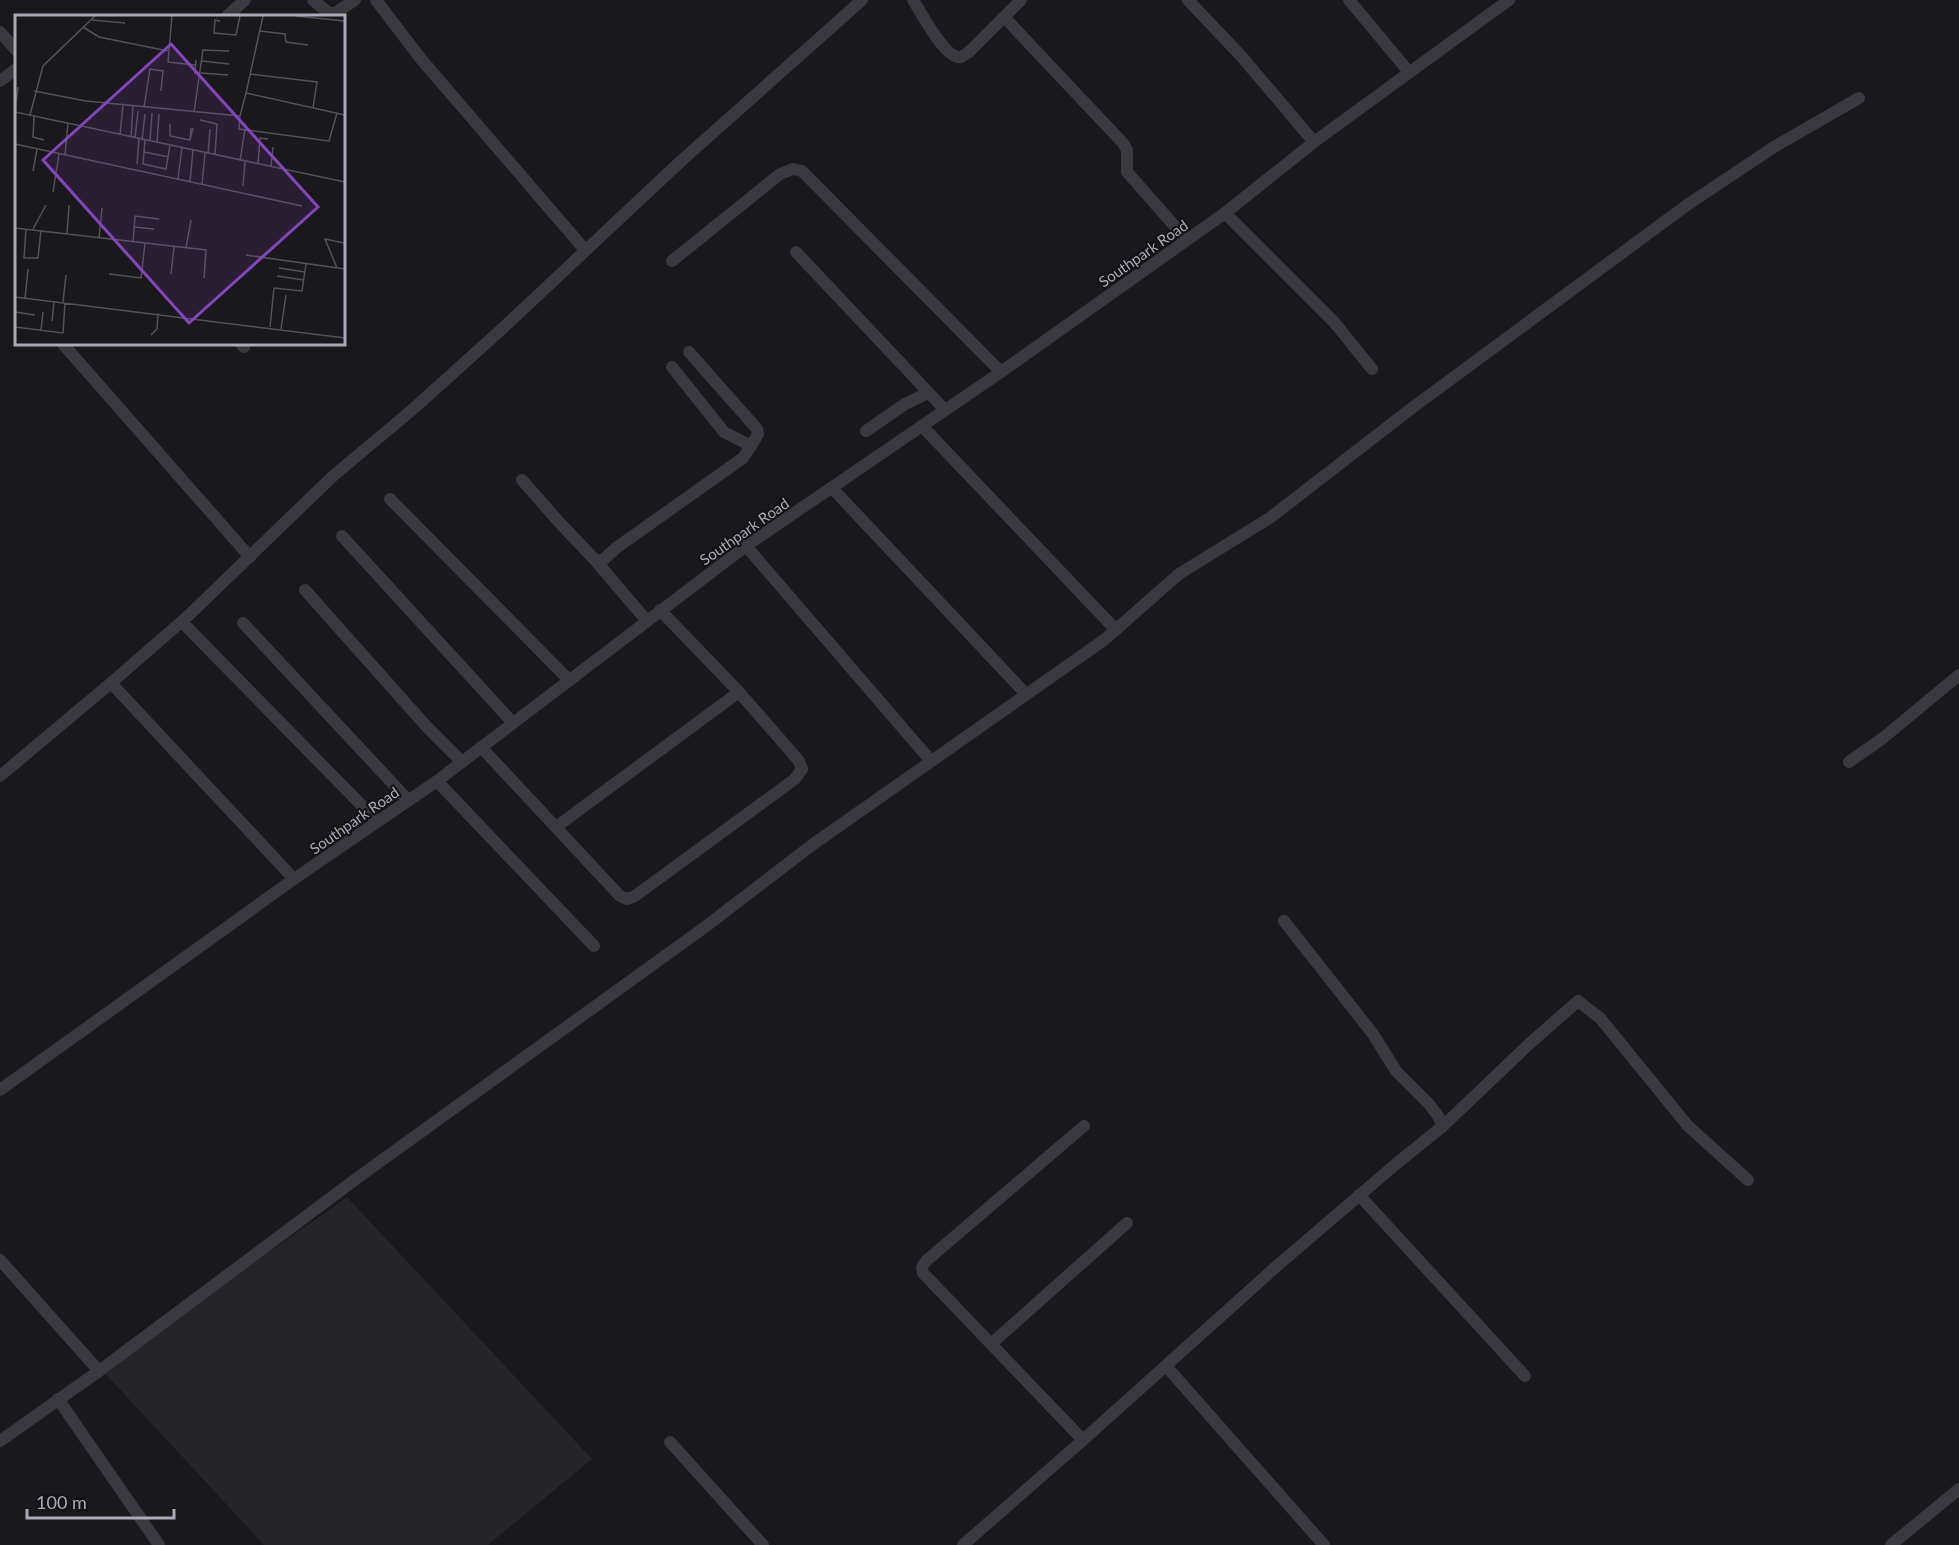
<svg xmlns="http://www.w3.org/2000/svg" width="1959" height="1545" viewBox="0 0 1959 1545" font-family="Lato,sans-serif">
<style>
.built{fill:#252428}
.lines{fill:none;stroke-linecap:round;stroke-linejoin:round}
.minor{stroke:#3a3940;stroke-width:12}
.labels{text-anchor:middle;dominant-baseline:central;stroke-width:4.5;stroke-linejoin:round;paint-order:stroke}
.street-label{font-size:15px;fill:#abaaba;stroke:#141316}
.inset-road{fill:none;stroke:#53525a;stroke-width:1.5}
.view{fill:#8545be;fill-opacity:0.15;stroke:#8545be;stroke-width:3}
.inset-edge{fill:none;stroke:#abaaba;stroke-width:3}
</style>
<rect width="100%" height="100%" fill="#19181a"/>
<polygon class="built" points="347,1197 592,1459 488,1545 264,1545 102,1370"/>
<g class="lines">
<g class="minor">
<polyline points="313,0 329,13 335,13 355,0"/>
<polyline points="376,0 421,59 585,250"/>
<path d="M913,0c8,12 32,60 48,57 1,0 7,-5 8,-5l52,-52"/>
<polyline points="1188,0 1242,57 1314,142"/>
<polyline points="1349,0 1409,72"/>
<polyline points="227,16 245,0"/>
<polyline points="1004,17 1123,143 1127,150 1127,172 1187,240"/>
<polyline points="0,32 16,50"/>
<polyline points="0,81 16,69"/>
<polyline points="1225,213 1334,322 1372,369"/>
<polyline points="796,252 945,410"/>
<polyline points="672,261 780,174 793,169 802,171 1001,372"/>
<polyline points="63,344 250,557"/>
<polyline points="241,344 244,347"/>
<polyline points="672,367 724,432 751,446 758,434 757,429 689,352"/>
<polyline points="922,426 1116,630"/>
<polyline points="866,431 905,404 928,393"/>
<polyline points="522,480 559,522 595,560 603,560 616,548 743,458 751,446"/>
<polyline points="832,488 1026,694"/>
<polyline points="390,499 569,680"/>
<polyline points="342,536 513,723"/>
<polyline points="746,546 931,761"/>
<polyline points="595,560 647,621"/>
<polyline points="305,590 427,727 462,762"/>
<polyline points="182,622 377,821"/>
<polyline points="243,623 408,800"/>
<polyline points="111,683 294,879"/>
<polyline points="481,747 620,896 627,899 635,896 795,779 802,769 799,761 739,692 660,610"/>
<polyline points="1849,762 1883,738 1959,675"/>
<polyline points="0,776 111,683 188,616 333,476 412,410 503,328 681,161 862,0"/>
<polyline points="437,781 594,946"/>
<polyline points="556,827 739,692"/>
<polyline points="1284,921 1373,1034 1396,1071 1429,1104 1438,1116 1443,1126"/>
<polyline points="0,1090 294,879 437,781 746,546 1001,372 1225,213 1314,142 1509,0"/>
<polyline points="1359,1195 1525,1376"/>
<polyline points="0,1260 99,1371"/>
<polyline points="991,1344 1127,1223"/>
<polyline points="1166,1366 1324,1545"/>
<polyline points="58,1399 159,1545"/>
<polyline points="1083,1440 923,1273 922,1267 926,1261 1084,1126"/>
<polyline points="0,1441 99,1371 360,1176 705,927 812,845 1104,640 1179,574 1271,517 1412,408 1687,205 1774,147 1859,98"/>
<polyline points="670,1442 763,1545"/>
<polyline points="963,1545 1083,1440 1278,1265 1396,1164 1443,1126 1528,1045 1578,1001 1600,1018 1688,1126 1748,1180"/>
<polyline points="1891,1545 1959,1489"/>
</g>
</g>
<g class="labels">
<g class="street-label">
<text transform="translate(1143 253) rotate(-35)">Southpark Road</text>
<text transform="translate(744 531) rotate(-35)">Southpark Road</text>
<text transform="translate(354 820) rotate(-35)">Southpark Road</text>
</g>
</g>
<g transform="translate(15 15)">
<rect width="330" height="330" fill="#19181a"/>
<path class="inset-road" d="M157,1l-4,46 27,3M248,1l-17,77 99,22M281,1l49,5M77,5l33,3M205,6l-5,-1 -1,13 22,2 4,-19M68,12l16,10 69,14M245,16l25,3 1,8 22,3M181,45l-1,13 5,1M187,46l27,3M186,58l27,2M235,59l67,8 -4,26M3,72l-3,25 330,70M19,76l52,10 154,15 -1,13 90,12 8,-28M129,92l6,-38 13,2 -2,20M179,97l9,-62 26,1M15,100l13,-49 52,-50M19,101l-1,21 11,3M225,101l6,-23M185,105l17,4 -2,31M155,109v12l20,4M176,113l-1,12 3,-12M105,120l3,-30M116,122l2,-31M120,123l3,-27M127,125l3,-26M130,125l-2,24 23,5 4,-24M135,126l2,-28M142,127l2,-28M0,129l287,62M129,137l25,5M193,139l2,-25M50,140l3,-32M225,146l5,-32M122,149l2,-25M243,149l2,-26 8,1M256,152l2,-20M18,156l4,-22M163,164l4,-32M175,167l3,-32M187,169l3,-31M228,171l2,-24M38,177l6,-38M119,212l20,2M0,213l191,22 -2,28M11,214l-2,29h14l3,-28M18,214l13,-24M52,219l2,-29M84,223l3,-30M118,227l2,-26 24,3M171,233l5,-28M231,240l99,14M264,253l26,4M322,253l-12,-29 19,4M94,259l32,4 4,-35M156,259l3,-27M262,261l27,4M0,282l330,41M10,284l3,-30M48,287l3,-27M0,297l20,3M37,306l2,-20M0,312l48,6 2,-30M255,312l4,-39 28,3 4,-27M266,314l5,-34M26,316l2,-19M136,320l6,-6 1,-16"/>
<path class="view" d="M156,29l147,163 -129,116 -146,-163z"/>
<rect width="330" height="330" class="inset-edge"/>
</g>
<path d="M27 1509v9h147v-9" fill="none" stroke="#abaaba" stroke-width="3"/>
<text x="36" y="1509" font-size="18" fill="#abaaba" stroke="#141316" stroke-width="4.5" paint-order="stroke">100 m</text>
</svg>
